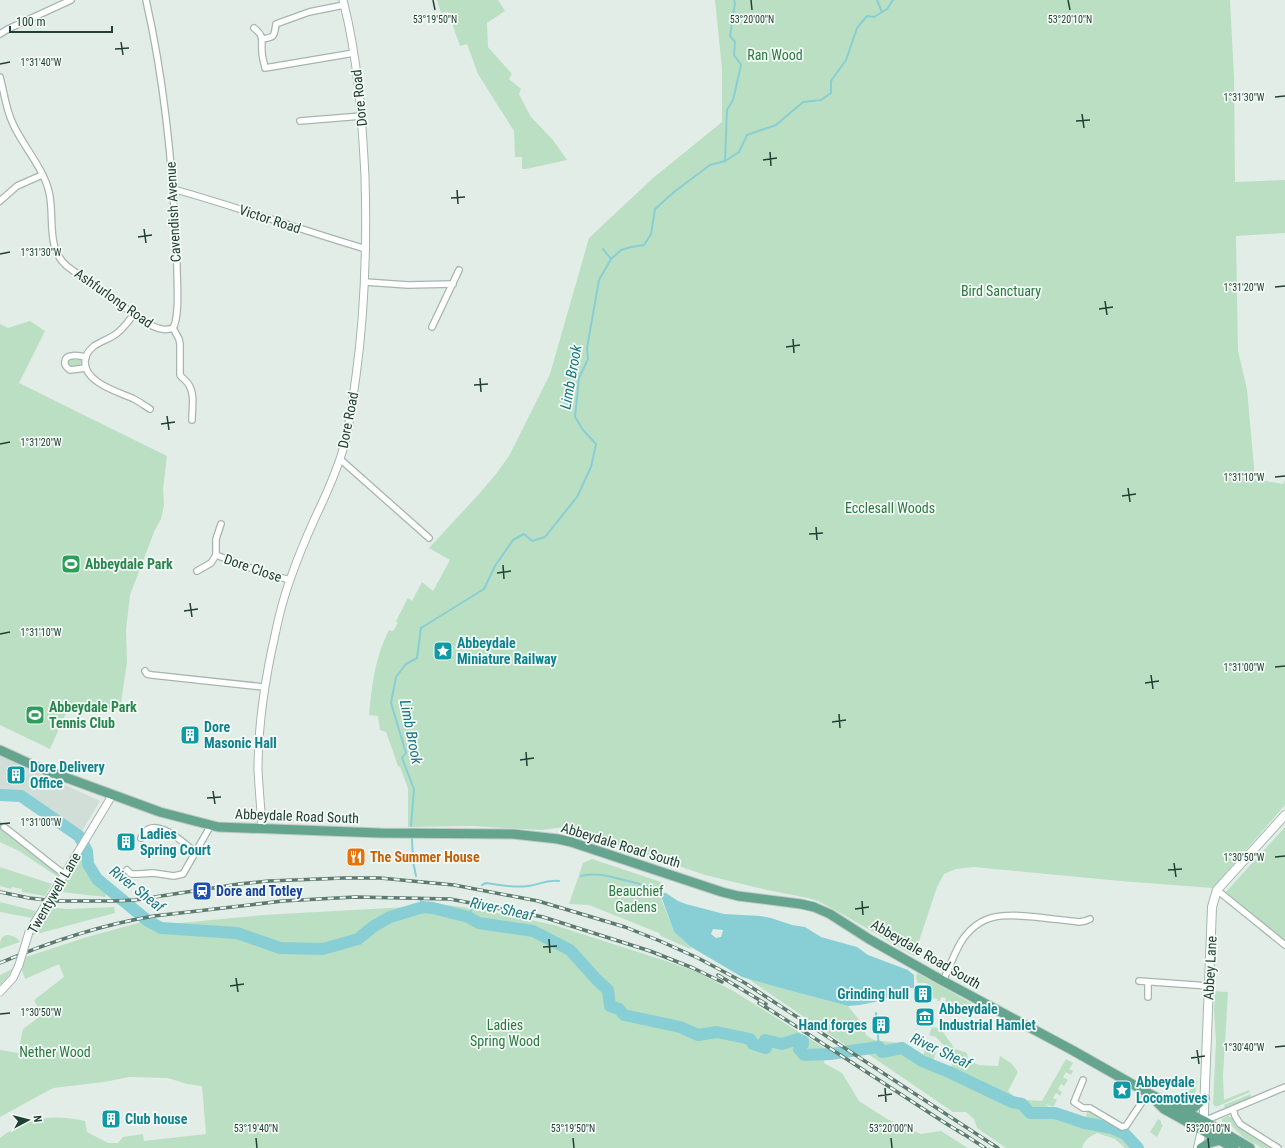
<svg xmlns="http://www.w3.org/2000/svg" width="1285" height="1148" viewBox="0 0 1285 1148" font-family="'Roboto Condensed',sans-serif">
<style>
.built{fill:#d1ddd7}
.green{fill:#bbdfc2}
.water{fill:#88cfd5;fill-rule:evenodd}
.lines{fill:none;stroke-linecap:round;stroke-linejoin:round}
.stream{stroke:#88cfd5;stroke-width:2}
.river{stroke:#88cfd5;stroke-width:12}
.minor-casing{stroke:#a5b6af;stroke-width:8}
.tertiary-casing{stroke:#a5b6af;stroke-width:9}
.secondary-casing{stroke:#a0baaf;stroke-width:10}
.primary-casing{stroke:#c1cac6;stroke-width:11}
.minor{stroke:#fff;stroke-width:5.5}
.tertiary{stroke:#fff;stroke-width:7}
.secondary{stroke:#fff;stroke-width:8}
.primary{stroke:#65a590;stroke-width:9}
.rail-casing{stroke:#5c7b70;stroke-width:3.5}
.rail{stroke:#f4faf6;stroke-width:2;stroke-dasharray:6;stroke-linecap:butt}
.tertiary-bridge-casing{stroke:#a5b6af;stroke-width:9;stroke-linecap:butt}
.tertiary-bridge{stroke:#fff;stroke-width:7}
.ticks{fill:none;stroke:#214035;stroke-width:1.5}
.labels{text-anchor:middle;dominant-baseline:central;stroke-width:3.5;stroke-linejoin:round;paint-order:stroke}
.park-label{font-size:14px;fill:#297942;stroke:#f4faf6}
.street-label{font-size:14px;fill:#214035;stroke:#f4faf6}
.leisure-label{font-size:14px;font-weight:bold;fill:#27864d;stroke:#f4faf6;text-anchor:start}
.culture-label{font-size:14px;font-weight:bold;fill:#0d838f;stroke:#f4faf6;text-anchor:start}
.food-label{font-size:14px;font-weight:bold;fill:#c56008;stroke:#f4faf6;text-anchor:start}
.transit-label{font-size:14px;font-weight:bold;fill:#164399;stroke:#f4faf6;text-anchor:start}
.water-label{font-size:15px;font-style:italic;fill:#18767f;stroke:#f4faf6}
.ticks-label{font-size:10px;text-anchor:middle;fill:#214035;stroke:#f4faf6;stroke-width:3.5;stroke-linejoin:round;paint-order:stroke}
</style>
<rect width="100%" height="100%" fill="#e3ede8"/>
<polygon class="built" points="0,755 100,801 79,836 21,796 0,795"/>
<g class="green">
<polygon points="437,0 498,0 505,11 487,23 488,47 512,74 509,79 521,89 519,94 531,117 553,140 567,160 526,169 522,169 522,157 515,157 514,131 478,74 467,44 460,46 448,12 441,13"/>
<path d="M715,0h515l4,78 1,104 50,-2v53l-49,3 2,115 9,38 8,90 28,5 2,-4v325l-72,83 -93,-7 -146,-14 -18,2 -12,5 -7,13 -23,69 -70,-41 -26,-14 -10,-3 -41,-8 -62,-15 -140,-48 -24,3 -68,-4 -65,1v-39l-8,-21 -2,-1 -12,-34 -6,-2 -2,-14 -9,-1c3,-31 6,-58 20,-85l4,1 5,-8 -2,-2 12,-23 4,3 10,-19 11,9 17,-31 -21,-12 50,-54 17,-20 13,-18 41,-82 39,-136 64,-60 69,-56v-53z"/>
<polygon points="30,321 45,331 19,383 167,456 163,489 164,505 161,519 154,532 130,595 126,630 127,662 120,710 70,704 50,749 0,725 0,324 8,328"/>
<polygon points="71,358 75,360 80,359 83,360 79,367 71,367 68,365 68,361"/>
<polygon points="0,821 64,874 61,879 19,851 0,842"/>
<polygon points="1285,827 1285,940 1224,894"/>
<path d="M82,849l5,2c1,17 5,24 18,35l1,11 -46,-5 5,-13z"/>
<polygon points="592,859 661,882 660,893 662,901 674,932 691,947 690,949 661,936 659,933 589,905 569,904 583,863"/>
<polygon points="0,867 52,884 45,896 22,892 22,889 12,887 11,889 0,886"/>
<polygon points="0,902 36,911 32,918 0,912"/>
<path d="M422,903l26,2 35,5 71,15 109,35 32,11 40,21 91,57 -2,14 18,10 17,28 28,18 34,15 20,-3 27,17h-968v-10c27,-21 53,-24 85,-17l2,11 21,11h10l5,-6 20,-3 1,7 62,-7 -4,-48 -15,-2 -19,-6 -39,-1 -25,5 -51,6 -53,29v-67l18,3 5,-24 19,-14 -8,-15 30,-23 -5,-13 -34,15 -3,-9 4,-13 61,-20 55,-15 28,2 93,-9 145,-8z"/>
<polygon points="51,907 66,909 114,907 115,913 33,935 36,928"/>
<path d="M6,935c6,0 11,2 14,7l-20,7c0,-7 0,-12 6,-14z"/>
<polygon points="12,969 7,978 0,985 0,975"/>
<polygon points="917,973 971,1003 971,1009 957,1010 954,1008 954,1004 945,1003 946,998 941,997 940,1001 937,1001 938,999 930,997 927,983 918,983 916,978"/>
<path d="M747,978l37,11 64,17 13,16 5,13 8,5 25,3 22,17 28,12 6,-15 -19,-20 -7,-2 3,-8 8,1 15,21 12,4 1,7 11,5 19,1 2,-10 11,7 7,9 -10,19 8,7 9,2 17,1 24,-42 7,4 -4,6 4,2 -2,4 -5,-3 -3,5 5,3 -4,6 -3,-2 -3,5 4,3 -2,4 -4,-3 -3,5 4,2 -4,7 -8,-3 4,3 26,11h11l1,-7 6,2 39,22 10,13h-17l-10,-9 -18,-6c-8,4 -12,6 -15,15h-76l-29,-20 -3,-9 -8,-7h-13l-85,-58 -11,-1z"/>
<polygon points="1215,991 1228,992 1223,1076 1224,1100 1249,1090 1250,1092 1216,1107 1213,1104 1216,1042 1214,1009"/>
<polygon points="932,1044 937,1045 933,1064 923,1060 925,1048 931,1050"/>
<path d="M1197,1078l-2,19 -5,6h-9l-17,-11c14,9 29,1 33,-14z"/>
<polygon points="1251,1094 1250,1098 1225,1109 1224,1105"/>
<polygon points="1228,1116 1231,1117 1238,1125 1272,1148 1262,1148 1243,1137 1232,1126 1222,1122 1222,1119"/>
<polygon points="1158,1119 1161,1121 1161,1124 1163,1125 1157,1137 1150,1132"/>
</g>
<path class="water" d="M660,893h6l12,8 8,3 38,10 36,2 11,2 21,7 13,2 16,10 36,10 11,8 40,15 6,5v13h-4l-5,4 -30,10 -15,3 -12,1 -64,-17 -42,-12 -51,-30 -17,-15zM713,929l10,1 -2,7 -5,1 -5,-4z"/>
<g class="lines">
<g class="stream">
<polyline points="877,0 882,12"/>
<polyline points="725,161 727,110 733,100 741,65 734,55 735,42 730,36 735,3 734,0"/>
<polyline points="603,249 611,259"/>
<polyline points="411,826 414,789 402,758 406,753 391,703 396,677 406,664 417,658 421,628 484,589 495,566 513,540 524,534 532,541 545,537 577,497 591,467 596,444 583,430 575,417 579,378 588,359 587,348 599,280 611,259 621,250 631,247 644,245 651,234 655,209 674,192 710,165 725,161 739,152 747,135 776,125 803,102 821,100 831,93 831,81 846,60 857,28 867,16 874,17 887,9 893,0"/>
<polyline points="412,839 413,861 416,876"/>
<path d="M581,876c20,-4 28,1 47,5 11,3 22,4 32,12"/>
<path d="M482,885l4,-2c13,2 28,5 42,3 11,-1 18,-7 31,-5"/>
<polyline points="421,900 423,907"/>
<polyline points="468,917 472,908"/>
<polyline points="876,1013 879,1047"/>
</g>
<polyline class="river" points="0,795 21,796 79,836 87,851 88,864 97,879 148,921 161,928 237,933 280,948 323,949 358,939 374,926 390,917 423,907 433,908 468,917 479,923 533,931 570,950 597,980 608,990 610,1006 619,1009 624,1015 680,1027 698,1035 717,1032 750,1039 753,1044 766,1048 765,1040 782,1044 798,1039 803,1041 803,1044 799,1049 804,1055 830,1054 879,1047 882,1052 902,1048 922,1061 949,1072 1012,1102 1022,1104 1030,1113 1055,1113 1085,1123 1112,1128 1125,1134 1138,1148"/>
<defs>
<g id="minor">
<path d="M146,0c20,88 28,178 31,268 0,14 3,49 -4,60"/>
<path d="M254,28c11,9 7,12 8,24 0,5 2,10 3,16l89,-15"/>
<polyline points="0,34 8,29 71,0"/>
<path d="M262,39c13,-2 12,-2 14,-15l33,-12 35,-7"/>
<path d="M0,77c4,15 6,33 13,47 10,22 31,45 36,68 6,24 -4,57 19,75l78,56c9,4 17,9 27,5"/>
<polyline points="300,121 362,116"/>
<path d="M173,189c65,18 128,41 193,60"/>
<polyline points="0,201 17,186 42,175"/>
<polyline points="365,282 408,285 453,284"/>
<path d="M134,314c-6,8 -12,17 -21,22 -7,4 -13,6 -19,10 -5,4 -9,10 -9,16 0,21 34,30 49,37 6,3 11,7 16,10"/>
<polyline points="432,327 459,270"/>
<path d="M173,328l6,11 1,5v31c3,4 7,6 9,10 6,10 3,23 3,35"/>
<path d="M86,368l-16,2c-3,-2 -6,-5 -5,-9 1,-8 15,-5 21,-4"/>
<polyline points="340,459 429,538"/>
<polyline points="216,555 264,573 290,580"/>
<polyline points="197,571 211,563 216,555 216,539 221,524"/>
<polyline points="145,671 147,674 152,675 264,687"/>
<path d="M4,827c20,15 39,32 60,47"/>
<path d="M141,838c11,-26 42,4 54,14"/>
<polyline points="127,870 131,874 138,874 153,873 174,876 183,874 211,825"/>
<polyline points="1217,890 1285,945"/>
<path d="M943,981c6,-13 11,-27 18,-39 19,-30 44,-28 75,-25 15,2 29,3 43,5l6,-1 5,-2"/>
<polyline points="1139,981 1209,986"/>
<polyline points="1148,997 1148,982"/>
<polyline points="1083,1080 1074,1102 1083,1108 1090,1108 1122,1127 1126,1126 1148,1093"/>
<polyline points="1233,1109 1235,1116 1240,1124 1278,1148"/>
<polyline points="1204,1121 1285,1087"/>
</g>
<g id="tertiary">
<path d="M262,829c-1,-20 -3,-40 -4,-59 0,-46 7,-91 17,-135 4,-20 9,-39 16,-58 7,-20 15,-39 24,-59 12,-25 24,-51 31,-79 4,-20 7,-42 10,-63 9,-66 11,-132 9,-199 -3,-59 -7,-119 -22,-177"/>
<polyline points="52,895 113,794"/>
<polyline points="29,932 33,925 43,909"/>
<polyline points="0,992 13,978 19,965"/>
</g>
<polyline id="secondary" points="1198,1148 1204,1121 1204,1111 1212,907 1217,890 1285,815"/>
<g id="primary">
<polyline points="0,750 37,767 160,812 218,827 380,833 513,834 558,839 571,842 722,892 738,896 801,904 814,907 830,914 869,939 943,981 1072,1050 1148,1093 1204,1121 1250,1148"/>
<polyline points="1153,1098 1164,1109 1234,1148"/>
<polyline points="1180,1110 1193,1108 1205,1098"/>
<polyline points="1201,1148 1209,1143 1221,1140"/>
</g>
</defs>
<use href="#minor" class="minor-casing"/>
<use href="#tertiary" class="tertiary-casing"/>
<use href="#secondary" class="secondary-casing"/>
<use href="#primary" class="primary-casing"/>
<use href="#minor" class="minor"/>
<use href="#tertiary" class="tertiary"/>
<use href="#secondary" class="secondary"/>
<use href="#primary" class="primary"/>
<defs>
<g id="rail">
<polyline points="0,892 29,898 55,901 114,901 135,900 239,884 269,881 344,878 380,878 454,885 538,901 625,927 660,941 698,958 745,983 998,1148"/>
<path d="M0,963c49,-21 101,-38 154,-47l129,-15 72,-4 95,2 93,18 107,34 43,17 29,14"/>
<polyline points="718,975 766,1004"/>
<polyline points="759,1003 791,1023 942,1121 963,1134"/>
<polyline points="959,1131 985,1148"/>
</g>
</defs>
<use href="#rail" class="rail-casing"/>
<use href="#rail" class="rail"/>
<defs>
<g id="tertiary-bridge">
<polyline points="43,909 52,895"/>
<polyline points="19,965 29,932"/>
</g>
</defs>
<use href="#tertiary-bridge" class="tertiary-bridge-casing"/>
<use href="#tertiary-bridge" class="tertiary-bridge"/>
</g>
<path class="ticks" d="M433,0l2,10M751,0l1,10M1068,0l2,10M121,42l2,13M115,49l14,-1M0,64l10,-2M1275,97l10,-1M1082,114l2,14M1076,121l14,-1M770,152l1,14M763,160l14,-2M457,190l1,14M451,198l14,-1M144,229l2,14M138,237l14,-2M0,254l10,-2M1275,287l10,-1M1105,301l2,14M1099,309l14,-2M793,339l1,14M786,347l14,-2M480,378l1,14M474,385l14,-1M167,416l2,14M161,424l14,-2M0,444l10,-2M1275,477l10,-1M1128,488l2,14M1122,496l14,-2M816,527l1,13M809,534l14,-1M503,565l1,14M497,573l14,-2M190,603l2,14M184,611l14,-2M0,634l10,-2M1275,667l10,-1M1151,675l2,14M1145,683l14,-2M839,714l1,14M832,722l14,-2M526,752l1,14M520,760l14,-2M213,791l2,13M207,798l14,-1M0,824l10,-1M1275,857l10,-1M1174,863l2,14M1168,870l14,-1M862,901l1,14M855,909l14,-2M549,939l1,14M543,947l14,-1M236,978l2,14M230,986l14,-2M0,1014l10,-1M1275,1047l10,-1M1197,1050l2,14M1191,1058l14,-2M885,1088l1,14M878,1096l14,-2M256,1138l1,10M573,1138l1,10M891,1138l1,10M1208,1138l1,10"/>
<defs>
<symbol id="stadium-square" viewBox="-11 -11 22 22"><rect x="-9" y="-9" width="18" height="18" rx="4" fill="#2e9e5b" stroke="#f4faf6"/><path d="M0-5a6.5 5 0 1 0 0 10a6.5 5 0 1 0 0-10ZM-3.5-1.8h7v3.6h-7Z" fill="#fff"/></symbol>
<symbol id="sight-square" viewBox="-11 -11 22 22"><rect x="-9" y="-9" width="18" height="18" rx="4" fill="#0f9aa8" stroke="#f4faf6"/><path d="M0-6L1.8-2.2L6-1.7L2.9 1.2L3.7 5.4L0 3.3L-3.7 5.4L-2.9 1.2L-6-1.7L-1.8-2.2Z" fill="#fff"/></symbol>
<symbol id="building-square" viewBox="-11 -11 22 22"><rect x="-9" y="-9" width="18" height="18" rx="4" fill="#0f9aa8" stroke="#f4faf6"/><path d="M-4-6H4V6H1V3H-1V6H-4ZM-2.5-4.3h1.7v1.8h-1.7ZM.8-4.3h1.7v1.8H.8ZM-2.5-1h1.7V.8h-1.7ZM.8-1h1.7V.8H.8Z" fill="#fff"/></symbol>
<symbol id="restaurant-square" viewBox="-11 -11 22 22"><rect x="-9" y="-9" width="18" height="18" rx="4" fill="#e8710a" stroke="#f4faf6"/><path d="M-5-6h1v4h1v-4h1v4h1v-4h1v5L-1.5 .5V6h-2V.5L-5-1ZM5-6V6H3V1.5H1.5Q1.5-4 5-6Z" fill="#fff"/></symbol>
<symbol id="station-square" viewBox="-11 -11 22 22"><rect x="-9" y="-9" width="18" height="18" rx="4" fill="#1a4fb4" stroke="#f4faf6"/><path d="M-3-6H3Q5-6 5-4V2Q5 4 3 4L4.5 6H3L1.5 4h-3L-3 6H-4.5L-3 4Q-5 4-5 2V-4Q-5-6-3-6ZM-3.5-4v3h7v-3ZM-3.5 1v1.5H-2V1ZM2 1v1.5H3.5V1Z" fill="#fff"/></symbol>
<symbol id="museum-square" viewBox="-11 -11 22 22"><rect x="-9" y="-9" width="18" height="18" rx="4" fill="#0f9aa8" stroke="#f4faf6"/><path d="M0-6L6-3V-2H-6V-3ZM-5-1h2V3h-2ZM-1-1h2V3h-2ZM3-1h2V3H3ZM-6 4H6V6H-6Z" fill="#fff"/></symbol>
</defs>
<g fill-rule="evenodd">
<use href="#stadium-square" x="60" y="553" width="22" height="22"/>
<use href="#sight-square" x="432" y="640" width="22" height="22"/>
<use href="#stadium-square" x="24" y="704" width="22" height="22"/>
<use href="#building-square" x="179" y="724" width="22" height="22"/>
<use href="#building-square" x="5" y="764" width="22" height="22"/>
<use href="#building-square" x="115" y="831" width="22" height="22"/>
<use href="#restaurant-square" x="345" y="846" width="22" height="22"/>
<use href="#station-square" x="191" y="880" width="22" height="22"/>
<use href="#building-square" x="912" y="983" width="22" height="22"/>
<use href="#museum-square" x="914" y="1006" width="22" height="22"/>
<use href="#building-square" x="870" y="1014" width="22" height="22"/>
<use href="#sight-square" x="1111" y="1079" width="22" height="22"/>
<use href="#building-square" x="100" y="1108" width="22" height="22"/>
</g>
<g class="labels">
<g class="park-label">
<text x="775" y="55">Ran Wood</text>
<text x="1001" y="291">Bird Sanctuary</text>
<text x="890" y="508">Ecclesall Woods</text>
<text x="636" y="891">Beauchief<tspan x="636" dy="16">Gadens</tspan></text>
<text x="505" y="1025">Ladies<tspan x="505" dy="16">Spring Wood</tspan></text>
<text x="55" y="1052">Nether Wood</text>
</g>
<g class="street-label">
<text transform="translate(359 98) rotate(-96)">Dore Road</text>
<text transform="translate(173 212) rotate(-93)">Cavendish Avenue</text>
<text transform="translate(270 219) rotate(18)">Victor Road</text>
<text transform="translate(114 298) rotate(35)">Ashfurlong Road</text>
<text transform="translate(348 420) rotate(-79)">Dore Road</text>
<text transform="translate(253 568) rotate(19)">Dore Close</text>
<text transform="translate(297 816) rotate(2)">Abbeydale Road South</text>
<text transform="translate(621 845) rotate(17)">Abbeydale Road South</text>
<text transform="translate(54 893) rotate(-60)">Twentywell Lane</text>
<text transform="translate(926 954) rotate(30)">Abbeydale Road South</text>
<text transform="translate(1210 968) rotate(-87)">Abbey Lane</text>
</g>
<g class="leisure-label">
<text x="85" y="564">Abbeydale Park</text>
<text x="49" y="707">Abbeydale Park<tspan x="49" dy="16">Tennis Club</tspan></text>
</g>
<g class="culture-label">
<text x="457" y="643">Abbeydale<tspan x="457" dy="16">Miniature Railway</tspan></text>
<text x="204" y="727">Dore<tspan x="204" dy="16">Masonic Hall</tspan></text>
<text x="30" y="767">Dore Delivery<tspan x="30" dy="16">Office</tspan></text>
<text x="140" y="834">Ladies<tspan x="140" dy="16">Spring Court</tspan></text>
<text x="909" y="994" text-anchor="end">Grinding hull</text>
<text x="939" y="1009">Abbeydale<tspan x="939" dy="16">Industrial Hamlet</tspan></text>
<text x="867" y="1025" text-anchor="end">Hand forges</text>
<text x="1136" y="1082">Abbeydale<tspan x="1136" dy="16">Locomotives</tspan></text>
<text x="125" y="1119">Club house</text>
</g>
<g class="food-label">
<text x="370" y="857">The Summer House</text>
</g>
<g class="transit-label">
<text x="216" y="891">Dore and Totley</text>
</g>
<g class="water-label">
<text transform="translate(571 377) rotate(-80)">Limb Brook</text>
<text transform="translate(411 732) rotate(79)">Limb Brook</text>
<text transform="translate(137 889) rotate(38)">River Sheaf</text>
<text transform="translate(502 909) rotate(12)">River Sheaf</text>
<text transform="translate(941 1051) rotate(25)">River Sheaf</text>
</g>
</g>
<g class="ticks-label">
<text x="435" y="23">53°19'50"N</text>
<text x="752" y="23">53°20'00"N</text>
<text x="1070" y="23">53°20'10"N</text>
<text x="41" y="66">1°31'40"W</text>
<text x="1244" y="101">1°31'30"W</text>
<text x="41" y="256">1°31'30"W</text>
<text x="1244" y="291">1°31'20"W</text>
<text x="41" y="446">1°31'20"W</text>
<text x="1244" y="481">1°31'10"W</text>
<text x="41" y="636">1°31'10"W</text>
<text x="1244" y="671">1°31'00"W</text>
<text x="41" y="826">1°31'00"W</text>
<text x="1244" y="861">1°30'50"W</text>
<text x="41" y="1016">1°30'50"W</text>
<text x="1244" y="1051">1°30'40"W</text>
<text x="256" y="1132">53°19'40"N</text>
<text x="573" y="1132">53°19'50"N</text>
<text x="891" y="1132">53°20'00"N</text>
<text x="1208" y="1132">53°20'10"N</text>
</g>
<g transform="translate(28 1120) rotate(83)" stroke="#f4faf6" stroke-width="3" paint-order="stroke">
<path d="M0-3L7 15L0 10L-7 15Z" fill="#214035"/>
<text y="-6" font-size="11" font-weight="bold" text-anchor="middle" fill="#214035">N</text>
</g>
<path d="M10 26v6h102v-6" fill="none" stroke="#214035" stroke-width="2"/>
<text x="16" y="26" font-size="12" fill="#214035" stroke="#f4faf6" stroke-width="3" paint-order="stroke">100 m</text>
</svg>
